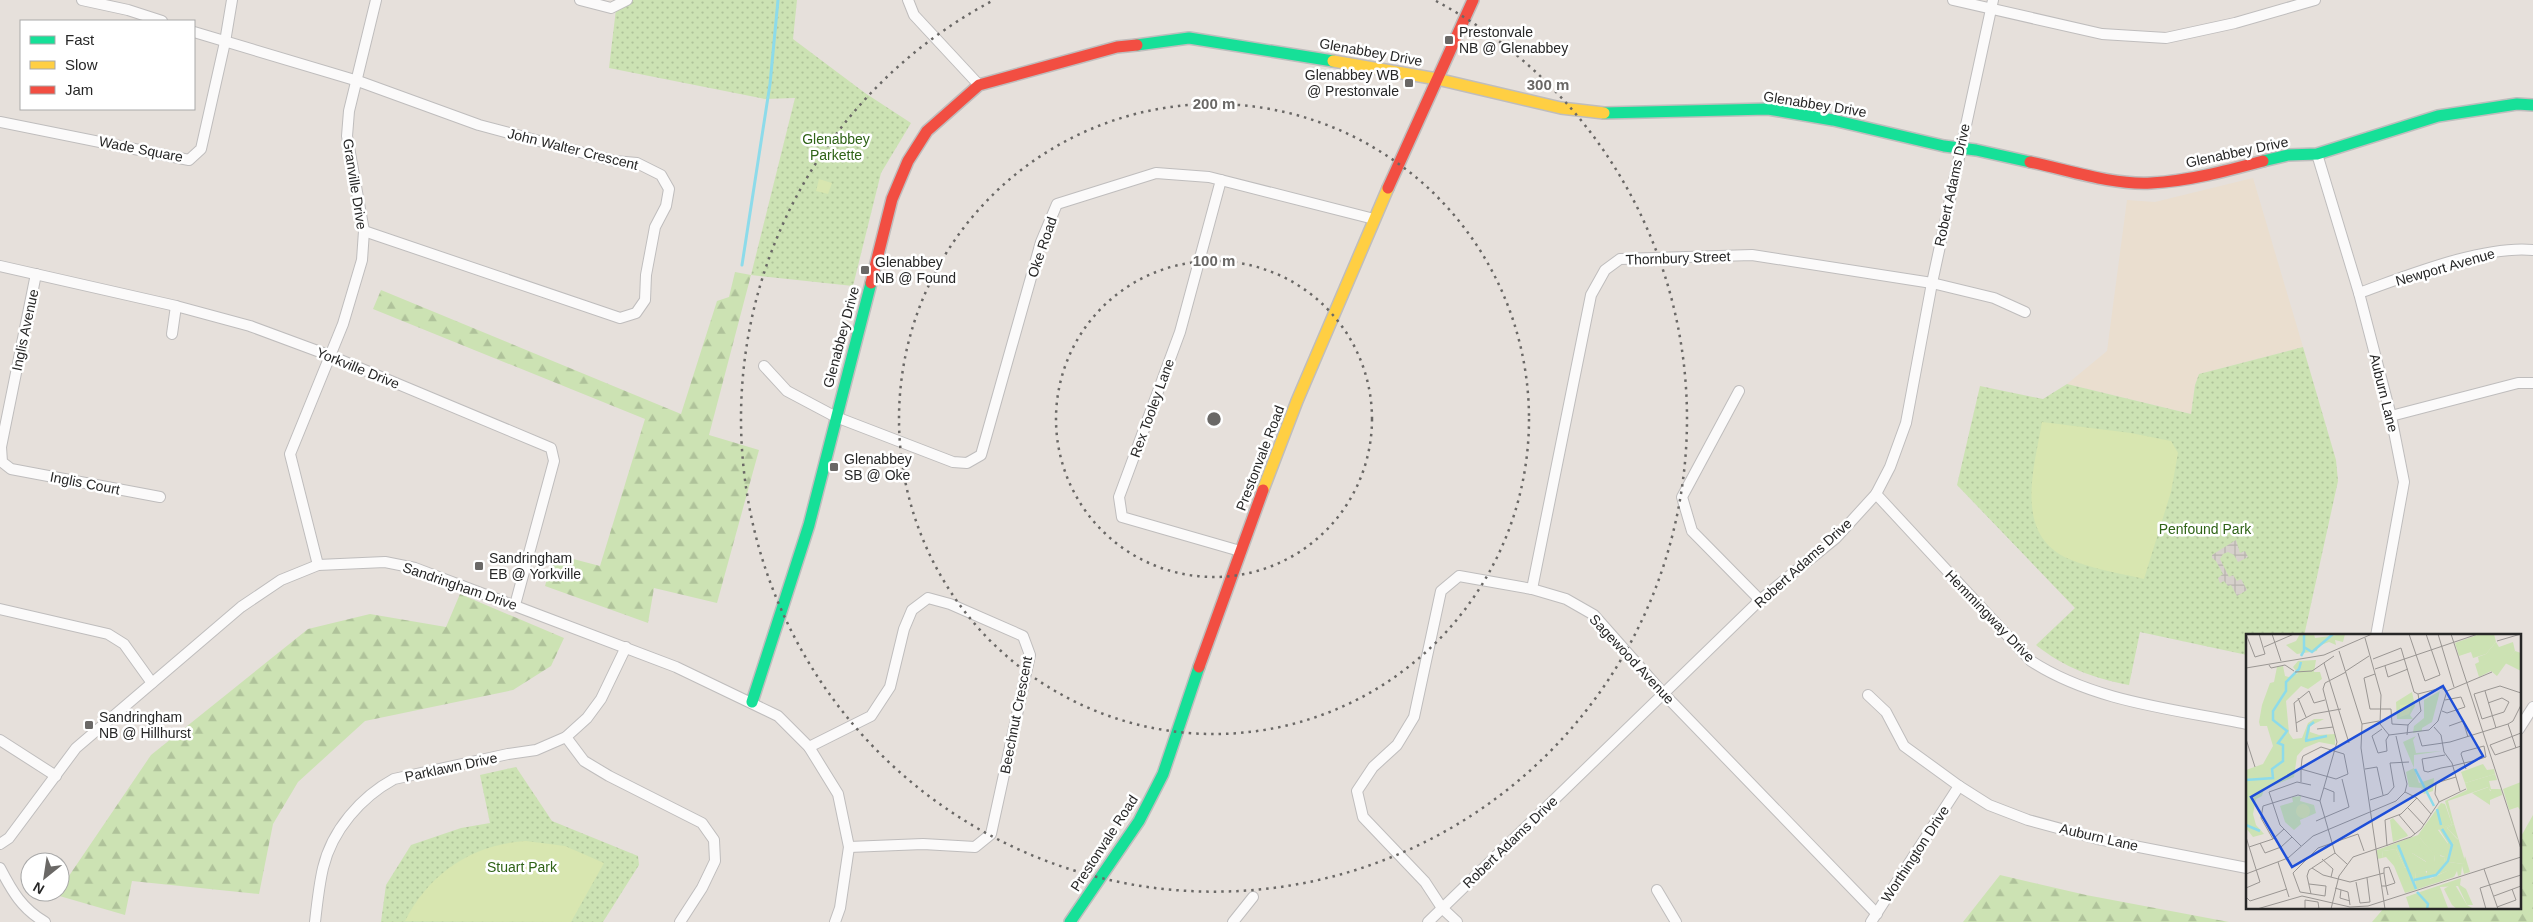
<svg xmlns="http://www.w3.org/2000/svg" width="2533" height="922" viewBox="0 0 2533 922" font-family="Arial,sans-serif">
<style>
.education{fill:#eadecf}
.grass{fill:url(#grass-dots)}
.forest{fill:url(#forest-firs)}
.pitch{fill:#d8e6b0}
.plaza{fill:url(#plaza-grid)}
.lines{fill:none;stroke-linecap:round;stroke-linejoin:round}
.stream{stroke:#8ddbea;stroke-width:3}
.street-casing{stroke:#bfbdbd;stroke-width:12}
.fast-casing{stroke:#bfbdbd;stroke-width:14}
.slow-casing{stroke:#bfbdbd;stroke-width:14}
.jam-casing{stroke:#bfbdbd;stroke-width:14}
.street{stroke:#fbfafa;stroke-width:10}
.fast{stroke:#16e098;stroke-width:11}
.slow{stroke:#ffcf43;stroke-width:11}
.jam{stroke:#f24e42;stroke-width:11}
.ring{fill:none;stroke:#6a6866;stroke-width:2.5;stroke-dasharray:2.5 5}
.poi-dot{fill:#6a6866;stroke:#fff;stroke-width:2}
.labels{text-anchor:middle;dominant-baseline:central;stroke-width:5;stroke-linejoin:round;paint-order:stroke}
.poi-label{font-size:14px;fill:#272727;stroke:#fff;text-anchor:start}
.street-label{font-size:14px;fill:#272727;stroke:#fff}
.park-label{font-size:14px;fill:#2f6317;stroke:#fff}
.inset-river{fill:none;stroke:#8ddbea;stroke-width:2.5}
.inset-road{fill:none;stroke:#9a9693;stroke-width:1}
.view{fill:#1d4ed8;fill-opacity:0.15;stroke:#1d4ed8;stroke-width:2.5}
.inset-edge{fill:none;stroke:#272727;stroke-width:2.5}
.centre{fill:#6a6866;stroke:#fff;stroke-width:2.5}
.ring-label{font-size:15px;text-anchor:middle;font-weight:bold;fill:#6a6866;stroke:#fff;stroke-width:5;stroke-linejoin:round;paint-order:stroke}
</style>
<defs>
<pattern id="grass-dots" width="8" height="8" patternUnits="userSpaceOnUse" patternTransform="scale(1.25)"><rect width="8" height="8" fill="#cce2b3"/><path d="M2 2h.1M6 6h.1" fill="none" stroke="#afc29a" stroke-width="1.8" stroke-linecap="round"/></pattern>
<pattern id="forest-firs" width="22" height="20" patternUnits="userSpaceOnUse" patternTransform="scale(1.25)"><rect width="22" height="20" fill="#cce2b3"/><path d="M5 1l3.5 6h-7zM16 11l3.5 6h-7z" fill="#afc29a"/></pattern>
<pattern id="plaza-grid" width="8" height="8" patternUnits="userSpaceOnUse" patternTransform="scale(1.25)"><rect width="8" height="8" fill="#d6d0cb"/><path d="M0 4h8M4 0v8" fill="none" stroke="#b8b3ae"/></pattern>
</defs>
<rect width="100%" height="100%" fill="#e6e0db"/>
<polygon class="education" points="2253,178 2303,347 2199,374 2195,385 2191,414 2067,384 2107,351 2127,200 2155,202"/>
<g class="grass">
<polygon points="629,0 797,0 793,39 865,93 911,123 881,173 853,286 751,275 795,98 765,99 609,68 616,9"/>
<path d="M2303,347l33,113 2,21 -34,155h-57v19l-107,-23 -11,53c-36,-7 -64,-17 -93,-40l39,-37 -118,-123 23,-99 63,13 24,-15 124,30 4,-29 4,-11z"/>
<polygon points="516,767 552,821 638,856 639,865 603,922 381,922 386,885 411,845 461,828 490,823 480,775"/>
</g>
<g class="forest">
<polygon points="735,272 751,275 709,435 759,450 717,603 654,588 648,623 545,586 554,554 600,566 645,419 373,309 381,290 681,414 717,301 729,297"/>
<polygon points="460,594 564,638 551,666 513,690 365,721 298,782 273,824 259,894 132,881 125,915 56,895 151,755 308,629 370,614 446,627"/>
<polygon points="2533,815 2533,922 2372,922 2384,908 2519,908 2519,840"/>
<polygon points="2000,875 2086,895 2229,922 1963,922"/>
</g>
<g class="pitch">
<polygon points="819,179 832,183 828,194 816,191"/>
<path d="M2042,422l89,11 40,8 7,12 -7,39 -27,87c-25,-6 -52,-10 -75,-20 -56,-24 -35,-90 -27,-137z"/>
<path d="M526,841l39,5 39,17 -33,59 -166,-1c24,-48 68,-77 121,-80z"/>
</g>
<polygon class="plaza" points="2236,540 2240,553 2245,551 2248,557 2238,562 2234,555 2228,552 2223,554 2220,559 2229,577 2233,575 2237,581 2241,579 2247,590 2237,596 2231,585 2228,586 2224,581 2220,583 2218,578 2223,574 2216,561 2212,558 2212,555"/>
<g class="lines">
<polyline class="stream" points="742,265 770,84 778,0"/>
<defs>
<g id="street">
<polyline points="82,0 128,10 162,21"/>
<polyline points="580,0 611,8 627,0"/>
<polyline points="908,0 914,15 979,85"/>
<polyline points="1953,0 2102,34 2166,38 2235,23 2315,0"/>
<polyline points="194,32 358,81 479,125 614,161 637,163 661,175 669,189 666,206 655,227 646,275 645,300 636,313 620,318 364,231"/>
<polyline points="0,122 189,160 201,149 225,42 232,0"/>
<polyline points="2317,154 2359,293 2391,416 2404,482 2376,636"/>
<polyline points="1221,180 1180,332 1119,497 1122,517 1240,551"/>
<polyline points="0,266 176,306 250,326 331,356 551,448 554,461 515,605"/>
<polyline points="36,274 1,447 2,462 11,469 160,497"/>
<path d="M2359,293c48,-17 124,-48 174,-43"/>
<polyline points="172,334 176,306"/>
<polyline points="764,366 787,391 836,417 953,462 967,463 981,455 1041,242 1057,204 1156,173 1209,177 1374,219"/>
<polyline points="1739,391 1682,497 1692,531 1760,600"/>
<polyline points="2391,416 2518,383 2533,383"/>
<path d="M1876,494l155,167c63,41 143,48 216,63"/>
<polyline points="318,565 290,454 343,324 362,260 364,231 347,136 349,111 376,0"/>
<polyline points="1532,589 1591,295 1605,270 1620,259 1752,255 1932,283 1994,298 2025,312"/>
<polyline points="0,609 108,634 124,644 152,683"/>
<polyline points="1868,695 1886,712 1904,746 1959,786 1989,805 2028,820 2098,839 2247,868"/>
<polyline points="2519,729 2533,707"/>
<polyline points="566,737 584,761 609,776 702,823 714,840 715,861 702,888 680,922"/>
<polyline points="0,740 56,776"/>
<polyline points="809,747 871,716 890,687 904,629 912,610 928,598 950,604 1023,636 1030,655 991,834 975,847 923,844 849,847"/>
<polyline points="0,844 9,838 76,748 241,607 281,580 318,565 385,562 415,568 676,667 778,716 809,747 838,794 849,847 840,908 835,922"/>
<path d="M0,868c12,23 22,41 45,54"/>
<polyline points="1657,890 1676,922"/>
<path d="M315,922c2,-18 4,-37 8,-54 9,-38 38,-71 71,-89l114,-25 28,-4 30,-13 21,-19 14,-19 25,-52"/>
<polyline points="1233,922 1253,897"/>
<polyline points="1428,922 1760,600 1836,538 1876,494 1890,467 1906,423 1932,283 1993,0"/>
<polyline points="1457,922 1442,908 1425,882 1363,817 1357,791 1373,767 1397,745 1414,717 1441,591 1459,576 1532,589 1566,599 1594,615 1663,693 1877,914"/>
<polyline points="1871,922 1959,786"/>
</g>
<g id="fast">
<polyline points="1137,45 1189,38 1333,61"/>
<polyline points="1604,113 1768,109 1833,120 1944,146 1976,150 2030,162"/>
<polyline points="2263,161 2288,155 2317,154 2438,116 2517,104 2533,105"/>
<polyline points="752,702 809,525 871,283"/>
<polyline points="1070,922 1139,821 1163,774 1199,667"/>
</g>
<g id="slow">
<polyline points="1333,61 1437,79 1561,108 1604,113"/>
<polyline points="1263,490 1297,401 1388,188"/>
</g>
<g id="jam">
<path d="M2030,162c39,8 81,23 121,21 38,-2 75,-12 112,-22"/>
<polyline points="1388,188 1473,0"/>
<polyline points="871,283 892,199 908,161 927,131 979,85 1117,47 1137,45"/>
<polyline points="1199,667 1263,490"/>
</g>
</defs>
<use href="#street" class="street-casing"/>
<use href="#fast" class="fast-casing"/>
<use href="#slow" class="slow-casing"/>
<use href="#jam" class="jam-casing"/>
<use href="#street" class="street"/>
<use href="#fast" class="fast"/>
<use href="#slow" class="slow"/>
<use href="#jam" class="jam"/>
</g>
<g class="ring">
<circle cx="1214" cy="419" r="158"/>
<circle cx="1214" cy="419" r="315"/>
<path d="M1436 1A473 473 0 1 1 992 1"/>
</g>
<g class="poi-dot">
<rect x="1444" y="35" width="10" height="10" rx="2.5"/>
<rect x="1404" y="78" width="10" height="10" rx="2.5"/>
<rect x="860" y="265" width="10" height="10" rx="2.5"/>
<rect x="829" y="462" width="10" height="10" rx="2.5"/>
<rect x="474" y="561" width="10" height="10" rx="2.5"/>
<rect x="84" y="720" width="10" height="10" rx="2.5"/>
</g>
<g class="labels">
<g class="poi-label">
<text x="1459" y="32">Prestonvale<tspan x="1459" dy="16">NB @ Glenabbey</tspan></text>
<text x="1399" y="75" text-anchor="end">Glenabbey WB<tspan x="1399" dy="16">@ Prestonvale</tspan></text>
<text x="875" y="262">Glenabbey<tspan x="875" dy="16">NB @ Found</tspan></text>
<text x="844" y="459">Glenabbey<tspan x="844" dy="16">SB @ Oke</tspan></text>
<text x="489" y="558">Sandringham<tspan x="489" dy="16">EB @ Yorkville</tspan></text>
<text x="99" y="717">Sandringham<tspan x="99" dy="16">NB @ Hillhurst</tspan></text>
</g>
<g class="street-label">
<text transform="translate(1371 52) rotate(10)">Glenabbey Drive</text>
<text transform="translate(1815 104) rotate(9)">Glenabbey Drive</text>
<text transform="translate(141 149) rotate(11)">Wade Square</text>
<text transform="translate(573 149) rotate(14)">John Walter Crescent</text>
<text transform="translate(2237 152) rotate(-12)">Glenabbey Drive</text>
<text transform="translate(355 184) rotate(81)">Granville Drive</text>
<text transform="translate(1952 185) rotate(-78)">Robert Adams Drive</text>
<text transform="translate(1042 247) rotate(-71)">Oke Road</text>
<text transform="translate(1678 258) rotate(-2)">Thornbury Street</text>
<text transform="translate(2445 267) rotate(-16)">Newport Avenue</text>
<text transform="translate(25 330) rotate(-78)">Inglis Avenue</text>
<text transform="translate(841 337) rotate(-75)">Glenabbey Drive</text>
<text transform="translate(358 368) rotate(22)">Yorkville Drive</text>
<text transform="translate(2384 393) rotate(76)">Auburn Lane</text>
<text transform="translate(1152 408) rotate(-70)">Rex Tooley Lane</text>
<text transform="translate(1260 458) rotate(-69)">Prestonvale Road</text>
<text transform="translate(85 483) rotate(11)">Inglis Court</text>
<text transform="translate(1803 563) rotate(-42)">Robert Adams Drive</text>
<text transform="translate(460 586) rotate(19)">Sandringham Drive</text>
<text transform="translate(1990 616) rotate(46)">Hemmingway Drive</text>
<text transform="translate(1632 659) rotate(47)">Sagewood Avenue</text>
<text transform="translate(1016 715) rotate(-79)">Beechnut Crescent</text>
<text transform="translate(451 767) rotate(-12)">Parklawn Drive</text>
<text transform="translate(2099 837) rotate(13)">Auburn Lane</text>
<text transform="translate(1510 842) rotate(-44)">Robert Adams Drive</text>
<text transform="translate(1104 843) rotate(-57)">Prestonvale Road</text>
<text transform="translate(1915 854) rotate(-57)">Worthington Drive</text>
</g>
<g class="park-label">
<text x="836" y="139">Glenabbey<tspan x="836" dy="16">Parkette</tspan></text>
<text x="2205" y="529">Penfound Park</text>
<text x="522" y="867">Stuart Park</text>
</g>
</g>
<g transform="translate(2246 634)">
<rect width="275" height="275" fill="#e6e0db"/>
<path d="M250,8l3,5 14,-5 2,9 -18,25 -6,-5 -12,6 -4,-13 4,-2 -1,-5 8,-3zM166,58l3,14 -5,9 3,4h-16l-1,-17zM237,130l4,6 7,-1 1,5 -30,9 -4,-11zM168,134l5,15 15,-5 -1,13 -9,3 -3,-6 -12,-1 -3,-15zM275,148v29l-3,-4 -9,3 -6,-21zM243,153l1,4 11,-2 1,6 -12,5v5l-18,-12zM55,162l-1,5 14,4 2,8 -16,7 1,4 -7,6 -9,-8 -5,-16 13,-4 -1,-5zM195,169l4,1 7,20 -14,6 10,14 -8,12 5,1 -1,5h-9l-1,-7 -14,-17 7,24 -15,-9v9l-7,6 -9,-19 -13,2 -1,7 -5,1v-9l41,-15zM147,184l14,16 1,2 -15,6 -3,-22zM208,190l11,37 -2,3 -14,-2 4,-18 5,-5 -11,-11zM205,235l3,8 -39,13 1,-19 9,-1 5,9zM215,244l-1,7 6,4 7,16h-6l-9,-19 -18,1 8,21 -19,1 4,-4 -12,-8 -1,-5z" fill="#cce2b3"/>
<path d="M54,0h14l1,4 30,-4 -2,8 -8,-2 1,5 -7,-3 -11,4 -1,5 -20,3 -11,-9 10,-4zM234,0h14l2,8 -10,12 -13,4 -2,-6 -12,4 -4,-13zM269,17l6,2v18l-16,-8zM70,26l-2,12h6l2,7 -14,10 -7,-3 -15,15 3,32 4,6 9,-1 6,-15 6,-4h10l-14,7v6l9,3 16,-1v11l-16,-3 -15,6 -7,8 -3,21 -30,12 -2,7 -6,3 -3,15 3,11 8,9 -11,3 -7,-9v-58l17,-6 10,-18 -6,-20h-7l-1,-4 3,-17 8,-22 4,-1 3,-15 6,-1 2,10 4,1 9,-4 -5,-6 5,-6zM194,57l-8,31 -10,6v3l-9,2 1,-7 10,-8v-18zM170,102l-3,4 3,13 26,-2 -28,4v13l-11,-26zM249,140l2,6 -8,1 2,8h10l-9,3 -4,-5 -40,14 6,23 -7,4 12,13 -6,3 -4,18 14,2 2,-8 5,16 -6,2 -2,-8 -1,9 -3,1 -1,-5 -3,6 -4,-7 -23,9v-8h-11l-1,19 -10,3 -11,-27 -8,-9 -4,1 1,-7 13,-2 9,19 3,-1v-6h4v-8l14,9 -8,-22 2,-2 14,16 1,8h9l1,-5 -5,-2 8,-12 -9,-14 13,-5 -7,-23 22,-11 -2,-7zM208,249l13,22 7,4h-17l-5,-4 -8,-16zM174,258l4,8 7,1 3,4 -5,4h-19l-4,-12z" fill="#cce2b3"/>
<path d="M166,70l-3,10 -9,3v-12zM50 177a7 7 0 1 1 14 0a7 7 0 1 1-14 0Z" fill="#d8e6b0"/>
<path class="inset-river" d="M58,13l8,5 21,-18M55,22l3,-5v-17M60,106l3,-14 5,-4M59,107l22,-5M169,135l19,37M0,146l27,-2 -1,-9 11,-8v-16l-5,-2 9,-12 -14,-11v-9l13,-20v-9l13,-13 2,-7M191,175l4,16M0,191l14,6M152,211l18,44M168,246l22,-5 12,-14 4,-16 -10,-16M171,258l11,12 -1,5"/>
<path class="inset-road" d="M0,0l9,23 10,-3 -6,-20M26,0l9,27M163,0l16,47 15,-6 -14,-41M192,0l16,53M205,0l70,215M119,4l16,57 -1,29 9,11 40,-5 9,-9 9,-30 45,-19M251,7l24,-7M18,13l30,-13M93,17l23,73 -1,24 24,161M127,25l28,-11 13,44 4,2 23,-6 6,3M78,29l25,80M23,31l2,3 14,-3 9,6M139,32l3,11 20,-8M0,34l78,-13 48,-21M129,35l103,-35M100,37l23,-15M49,38l17,-1 22,-15M100,38l-21,11 -2,6 14,53 -17,59 15,52 12,11M129,40l-11,4 6,31h21l1,15 16,1M239,57l11,37M52,64l8,19M242,69l14,-5 7,4 -5,10 -22,7 -8,-25 26,-8 21,7M196,77l5,2 18,-6 -4,-10 -16,3M50,89l17,-9 28,-5M116,90l17,-3M262,90l8,24M203,92l14,-5 5,16M188,93l7,8 3,17 8,11 8,28M71,95l16,-2M136,95l-10,7 6,17 9,-2 -1,-11 3,-5M51,98l-3,-29 15,-12 5,12 11,-3M172,99l4,13 28,-4 58,-18 5,-3 8,-16M275,99l-31,12 5,10 26,-9M161,101l1,-10 13,-14 -3,-17M0,105l9,28M199,121l-23,4 2,12 4,1 13,-4 11,-2 12,-3 9,-2 13,-4 -2,-11 -22,6 -1,2 5,15M119,135l12,-2 6,28M55,148v-13l1,-10 1,-3 18,-9 23,7 4,20 -12,5 -35,-10M78,154l10,4v10M159,158l12,6 14,16M124,166l18,-6 6,-7 -4,-24 19,-1M193,168l-4,-8 1,-11 20,-6M162,174l16,17M153,181l16,19M70,187l33,-14 -7,-28M0,203l14,45 -14,6M27,205l-12,-21 2,-12 35,-11 22,6M14,209l5,10 16,-6 11,-10M55,212l-21,-21 -11,-33 28,-10 14,3M141,212l-2,-26 16,-6 16,-16M3,213l24,-8 11,-10M76,225l11,10 -2,8M32,228l11,35M66,234l11,7 27,7 34,-9M238,235l14,40M0,240l42,-16 25,-22 83,-35 9,-9 2,-8 -11,-48M110,248l4,21 10,-1 -3,-24M63,250l17,2 -1,10 -25,-4 -7,-19 25,-25 40,-14 6,17M136,252h4l9,-3 -6,-16 -5,1v5l2,13 2,9M89,254l13,4 2,13M95,256l-1,8 10,3M65,260l-4,-18 2,-6 26,-17M248,262l27,-10M0,263l4,4 37,-12M251,273l19,-7 -4,-11M11,275l45,-13 48,11 18,-1 153,-49M59,275v-9l13,2 1,7M85,275l8,-33 14,-19 58,-20 10,-8 18,-27 27,-13M240,275l-6,-21 41,-13"/>
<path class="view" d="M197,52l40,70 -191,111 -41,-70z"/>
<rect width="275" height="275" class="inset-edge"/>
</g>
<circle cx="1214" cy="419" r="8" class="centre"/>
<g class="ring-label">
<text x="1548" y="90">300 m</text>
<text x="1214" y="109">200 m</text>
<text x="1214" y="266">100 m</text>
</g>
<rect x="20" y="20" width="175" height="90" fill="#ffffff" stroke="#a9a9a9"/>
<rect x="30" y="36" width="25" height="8" fill="#16e098" stroke="#a9a9a9"/>
<text x="65" y="45" font-size="15" fill="#272727">Fast</text>
<rect x="30" y="61" width="25" height="8" fill="#ffcf43" stroke="#a9a9a9"/>
<text x="65" y="70" font-size="15" fill="#272727">Slow</text>
<rect x="30" y="86" width="25" height="8" fill="#f24e42" stroke="#a9a9a9"/>
<text x="65" y="95" font-size="15" fill="#272727">Jam</text>
<g transform="translate(45 877) rotate(210)"><circle r="24" fill="#ffffff" stroke="#a9a9a9"/>
<path d="M0-4L9 19L0 12L-9 19Z" fill="#6a6866"/>
<text y="-8" font-size="14" font-weight="bold" text-anchor="middle" fill="#272727">N</text>
</g>
</svg>
